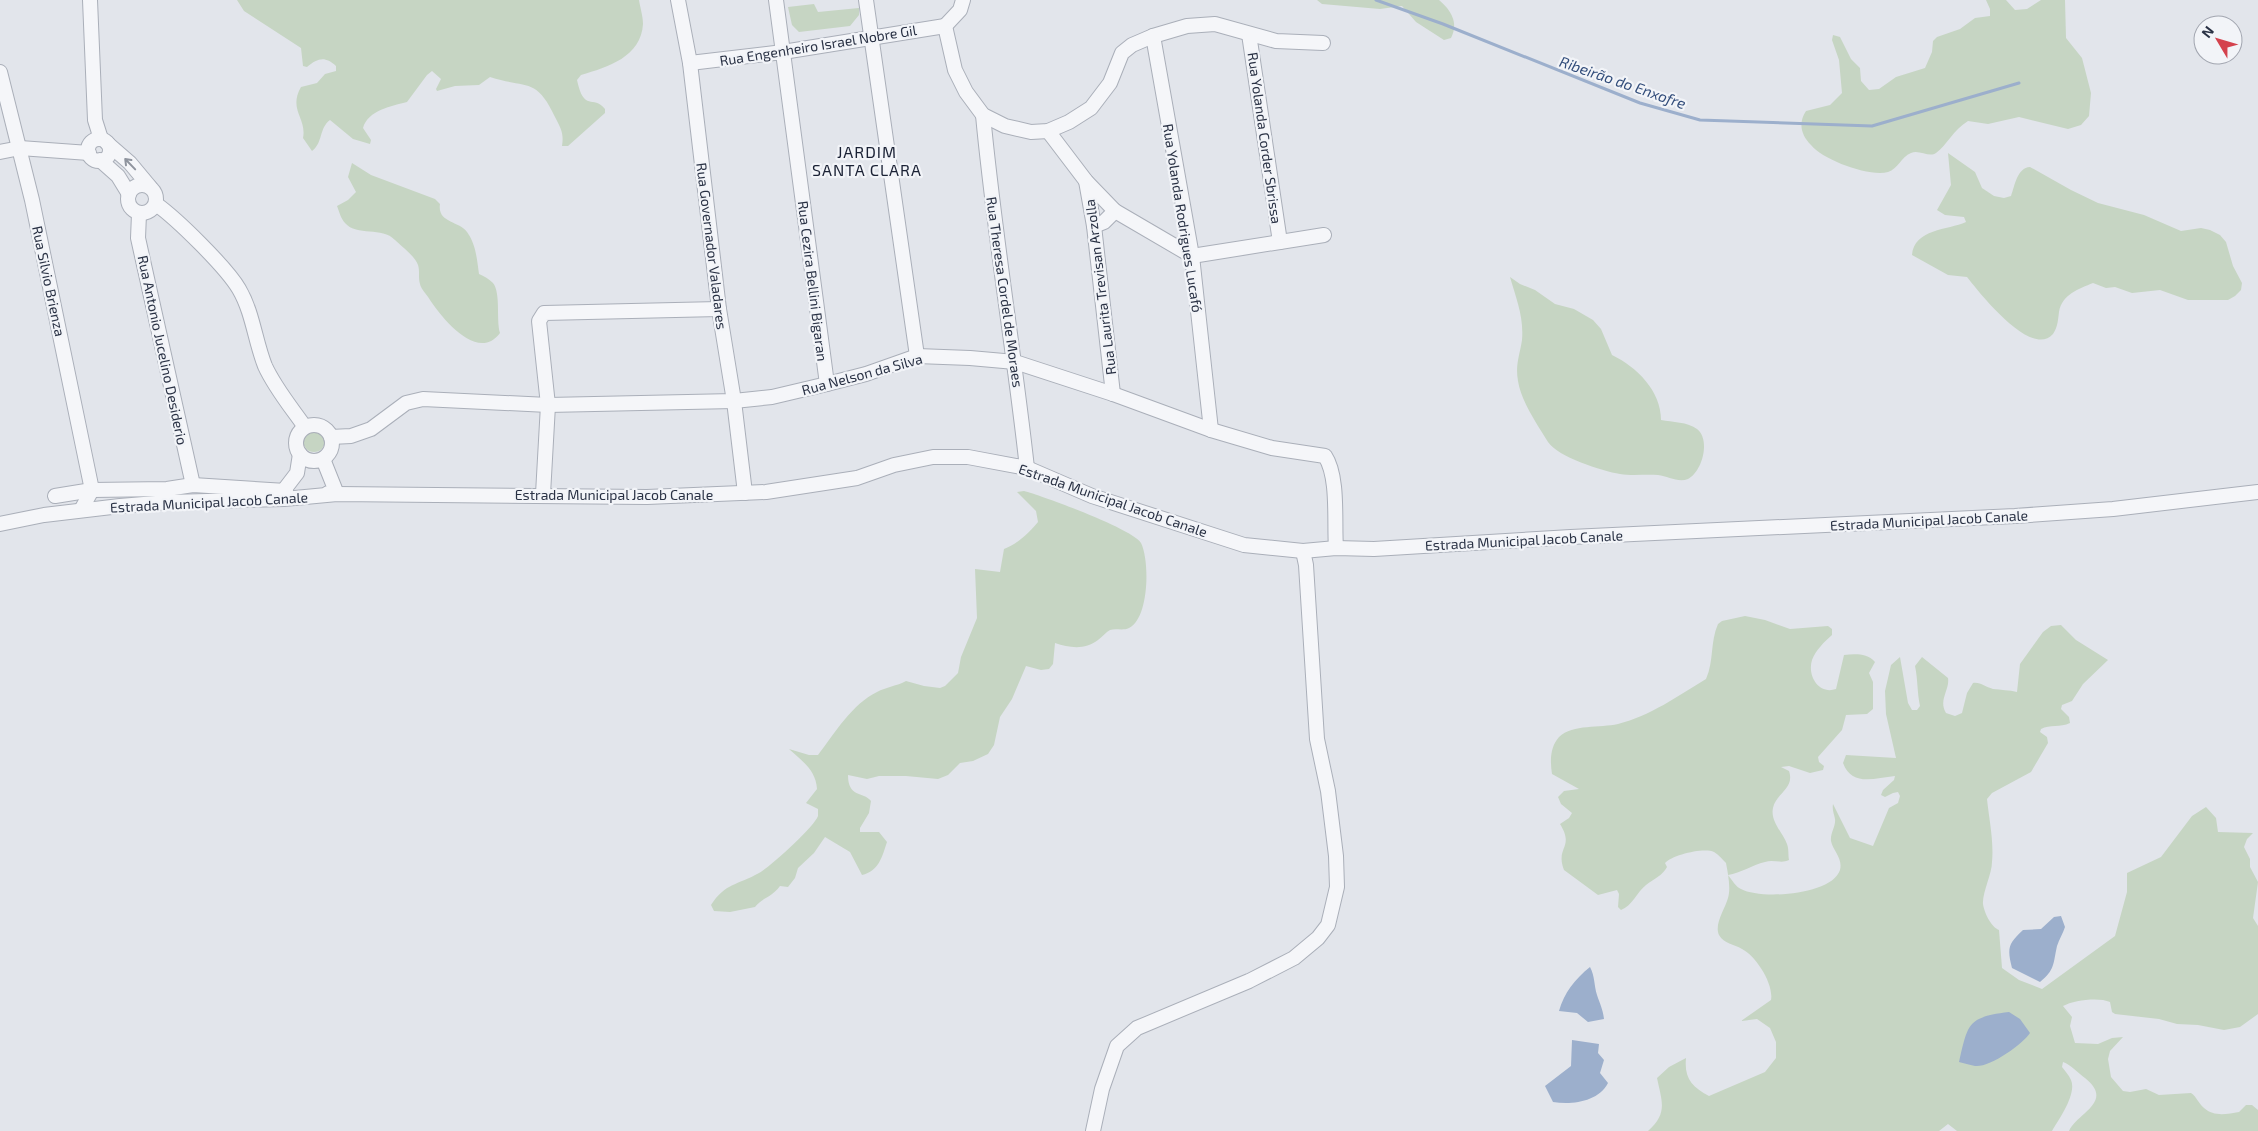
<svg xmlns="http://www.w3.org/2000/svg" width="2258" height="1131" viewBox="0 0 2258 1131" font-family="'Exo 2',sans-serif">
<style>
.green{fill:#c6d5c3}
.water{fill:#9cafcc}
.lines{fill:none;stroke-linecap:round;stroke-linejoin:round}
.stream{stroke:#9cafcc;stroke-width:3}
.minor-casing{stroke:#aaafb9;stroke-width:16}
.minor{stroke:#f5f6f9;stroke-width:14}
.oneway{stroke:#8f949e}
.labels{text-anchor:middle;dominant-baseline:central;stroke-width:4.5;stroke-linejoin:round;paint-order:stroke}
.street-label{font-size:14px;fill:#293144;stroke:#f2f4f8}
.water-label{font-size:15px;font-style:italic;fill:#314c7a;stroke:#f2f4f8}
.quarter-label{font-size:16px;letter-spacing:1px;fill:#1b2235;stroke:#f2f4f8}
</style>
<rect width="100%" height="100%" fill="#e2e5eb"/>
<g class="green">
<path d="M237,0h402c1,7 4,16 4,24 -2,33 -35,43 -62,51l-4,5c7,33 16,14 28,29v4l-37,33h-6c2,-13 -1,-17 -7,-29 -19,-41 -29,-28 -65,-40l-11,8 -24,1 -18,5 -1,-2 5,-10 -9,-8 -5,4 -20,27c-15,4 -39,8 -44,26l8,12 -1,4 -17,-5 -23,-19c-11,8 -7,23 -18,31l-9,-13c4,-20 -15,-28 -2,-51l16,-4 8,-9 11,-3v-5c-11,-10 -18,-8 -29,1l-4,-1 -2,-18 -57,-37z"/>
<path d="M1317,0h122c12,10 20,23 12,38l-7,2 -28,-18 -14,-16 -22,3 -58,-5z"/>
<path d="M1986,0h20l9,10 12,-1 14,-9h24l1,38 16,20 9,35 -2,23 -8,9 -13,4 -49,-12 -31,7 -20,-3c-15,9 -21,24 -32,32 -7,5 -17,-4 -25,0 -10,4 -13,16 -23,19 -19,5 -65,-12 -77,-27 -10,-10 -13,-22 -5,-34l24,-6 12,-12 -3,-33 -7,-20 1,-5 7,2 11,22 9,9 1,13 8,9 10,-1 17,-12 29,-9 7,-16 1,-11 4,-4 23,-8 15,-11 15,-2v-7z"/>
<polygon points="814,4 818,12 859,8 859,15 850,26 799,32 792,25 788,7"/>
<path d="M1948,153l27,19 7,16 12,8 10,2 7,-2c4,-11 6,-28 19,-29l41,23 27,13 46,12 37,16 20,-3 9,2 10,5 6,7 7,24 9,17 -1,7 -6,6 -7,4h-40l-28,-10 -28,3 -17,-6 -9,1 -13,-5c-14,6 -31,11 -34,29 -1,7 -1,15 -6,22 -22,25 -74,-42 -86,-57l-19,-2 -36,-20c2,-26 36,-25 54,-33l-2,-5 -19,-2 -8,-5 14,-25z"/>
<path d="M352,163l19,12 64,24 5,5c-3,19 19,17 27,28 9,12 10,28 12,42 5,2 10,5 14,9 8,10 3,37 7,50 -22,30 -58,-15 -70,-33 -3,-5 -9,-11 -10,-16 -2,-6 0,-13 -2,-19 -3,-9 -17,-19 -23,-25 -13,-14 -38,-3 -50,-17 -4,-4 -6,-12 -8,-17l11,-6 8,-8 -8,-15z"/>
<path d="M1510,277l10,7 15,6 20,14 19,5 19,11 8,9 11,26c25,12 49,36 49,65 11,2 27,2 36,9 14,11 5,43 -9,50 -10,4 -20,-3 -30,-4 -12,-1 -26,1 -38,-1 -18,-3 -62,-17 -72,-32 -11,-18 -27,-41 -30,-61 -3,-16 2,-27 4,-41 2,-23 -6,-42 -12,-63z"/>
<circle cx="314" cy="441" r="11"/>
<path d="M1024,491c19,5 109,38 117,52 9,18 8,76 -12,85 -6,3 -13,0 -19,2 -4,2 -8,7 -12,10 -13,10 -28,8 -43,3l-2,21 -4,5 -8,1 -15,-4 -14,33 -12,18 -6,28 -6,9 -15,7 -13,2 -12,12 -10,4 -32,-3h-27l-12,3 -19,-4c0,23 15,16 23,26l-2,12 -9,15v4h19l8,10c-5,15 -8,29 -25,33l-12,-23 -25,-15 -11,16 -16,15 -3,10 -7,9 -8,-1c-9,12 -17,11 -25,21l-25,5 -16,-1 -3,-6c14,-22 27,-20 48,-32 10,-5 56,-47 59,-57 0,0 0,-7 0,-7l-12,-6 11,-14c-1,-19 -15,-28 -28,-40l20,6h9c17,-22 34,-51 59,-63 9,-5 20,-6 29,-11l18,5 16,2 5,-2 13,-13 3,-16 16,-39 -2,-49 25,3 4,-23c12,-4 26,-17 34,-27l-2,-11 -19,-19z"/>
<path d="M1745,616l20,4 25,9 38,-3 4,3v6c-8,7 -16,15 -20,25 -5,16 7,35 24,29l8,-34c11,-1 23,-2 31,7l-6,11 4,9v27l-6,5 -21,1 -4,15 -24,27 1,5 5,4 -1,4 -13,3 -21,-7 -8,1 8,4c6,18 -13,22 -16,37 -3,13 10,25 14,36 2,5 1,11 2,16 -8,4 -16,-1 -24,2 -13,3 -24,11 -37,13 4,5 8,12 13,14 20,11 91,6 99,-19 3,-12 -7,-19 -9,-29 -1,-8 5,-15 4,-22 -1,-6 -3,-9 -2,-15l17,34 23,8 16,-38 9,-5 2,-7 -2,-4 -5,1 -8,4 -4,-2 2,-5 11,-10 1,-4c-21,2 -43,11 -52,-13l3,-8 50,3 -10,-44 -1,-23 6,-26 9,-8 8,46 4,7h5l3,-4c-3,-13 -2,-26 -5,-40l7,-9 26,21c2,12 -10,22 -2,35l9,3 7,-3 5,-20 6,-10c8,-1 12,4 20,6 8,1 16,1 24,3l3,-28 23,-32 8,-6 10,-1 15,15 32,20 -25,24 -11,17 -10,4 -1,4 8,8 1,6c-10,5 -20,1 -29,6l-1,3 7,5 1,6 -17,29 -39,21 -5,6c2,20 7,42 5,63 0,12 -10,31 -9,42 1,8 8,23 16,26l3,38 17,12 23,9 73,-53 12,-44v-19l34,-16 31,-41 14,-9 10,11 2,14 35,1 -6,6 -3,8 6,12v8l8,15 -5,36 5,8v88l-18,13 -16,3 -26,-5 -21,-1 -18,-5 -44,-5 -3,-2 -2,-10c-11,-5 -36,-2 -47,4l9,11 -2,9 5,17 23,1 14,-6 11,-1 -13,14 -2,8 3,18 12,14 7,1 16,-3 13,6 32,-2c6,4 7,10 13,15 10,9 23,6 35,4l7,-7h6l6,5v21h-189c8,-18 46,-29 16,-53 -7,-5 -14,-13 -22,-16l-1,5c3,4 7,8 9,13 6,14 -12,39 -19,51h-95l-9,-7 -9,7h-291c20,-18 14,-29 9,-53l12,-11 17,-9c-2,20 6,29 23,38l56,-24 11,-14v-16l-6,-14 -13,-9 -16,2 30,-21c3,-16 -15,-44 -29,-51 -8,-5 -18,-5 -23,-14 -5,-11 6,-26 9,-37 3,-10 0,-24 -2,-35 -3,-3 -7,-8 -12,-11 -10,-5 -42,3 -49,11l2,4c-4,8 -13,12 -21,18 -9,7 -14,21 -25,25l-3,-3 1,-13 -2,-4 -19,5 -34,-25c-9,-23 11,-22 -4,-46l9,-6 3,-5 -11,-9 -3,-7 6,-6 15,-2 -27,-15c-2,-13 -2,-27 7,-37 14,-13 41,-9 59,-13 32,-8 60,-28 88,-45 8,-18 4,-37 12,-55l4,-3z"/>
</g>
<g class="water">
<path d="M2061,916l4,11c-2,6 -6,13 -8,19 -4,18 -2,24 -17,36l-28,-14c-5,-20 -4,-24 11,-38l18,-1 13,-12z"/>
<path d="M1590,967c5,9 4,19 7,28 3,9 6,15 7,24l-16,3 -11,-9 -18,-2c5,-18 16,-32 31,-44z"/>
<path d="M2009,1012l11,7 10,14c-8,12 -41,35 -55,33 -6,-1 -11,-3 -16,-4 9,-38 8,-45 50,-50z"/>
<path d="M1572,1040l27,4 -1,9 6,7 -4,13 8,10c-10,19 -36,22 -55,19l-8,-16 26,-20z"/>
</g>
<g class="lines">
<polyline class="stream" points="1376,0 1443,24 1640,103 1700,120 1872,126 2019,83"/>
<defs>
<g id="minor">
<polyline points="90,0 95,120 101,139"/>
<polyline points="678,0 690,63 719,309 734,401 745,493"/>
<polyline points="776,0 827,384"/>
<polyline points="866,0 917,356"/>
<polyline points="945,26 955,70 966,92 983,115 1005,126 1031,132 1048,131 1069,122 1091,108 1110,83 1122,53 1132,45 1153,36 1187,26 1215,24 1276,41 1323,43"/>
<polyline points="945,26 960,10 963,0"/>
<polyline points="1249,34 1280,242"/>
<polyline points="1153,36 1192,256 1211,430"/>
<polyline points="690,63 783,52 945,26"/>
<polyline points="0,72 32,200 92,490 81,510"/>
<path d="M983,115c11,118 31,235 44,353"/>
<polyline points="1048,131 1086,181 1115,211 1192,256 1324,235"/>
<circle cx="99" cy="150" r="11"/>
<polyline points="107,143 130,163 150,187"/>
<polyline points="0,152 20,148 89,153"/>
<polyline points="100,160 118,176 129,194"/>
<polyline points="1086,181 1094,226 1113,394"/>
<circle cx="142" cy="199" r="14"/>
<path d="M156,204c21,15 70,63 83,85 14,24 16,52 26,77 10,22 26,41 40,61"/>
<polyline points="139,214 138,238 193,485"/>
<polyline points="1094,226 1104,222 1115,211"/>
<circle cx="314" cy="443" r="18"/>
<path d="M331,437l20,-1 20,-7 35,-26 17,-4 125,6 186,-4 38,-4 55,-13 39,-10 51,-18 53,2 45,4 98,32 98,36 61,18 53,8c14,21 9,67 11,92"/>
<polyline points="323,459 337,494 328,493"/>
<polyline points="284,490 297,473 300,454"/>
<polyline points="543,494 548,405 539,321 544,313 719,309"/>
<polyline points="55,496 92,490 167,489 193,485 286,491"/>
<polyline points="0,524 44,515 120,506 168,502 284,499 337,494 647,497 766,492 857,478 894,465 933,457 968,457 1027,468 1092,496 1244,545 1303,551 1336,548 1374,549 1571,537 2015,516 2113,509 2258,492"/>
<polyline points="1093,1131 1102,1089 1117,1046 1137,1028 1249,981 1294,958 1318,938 1328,925 1337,887 1336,856 1328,791 1317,739 1306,565 1303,551"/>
</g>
</defs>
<use href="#minor" class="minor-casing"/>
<use href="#minor" class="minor"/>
</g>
<defs><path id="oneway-shaft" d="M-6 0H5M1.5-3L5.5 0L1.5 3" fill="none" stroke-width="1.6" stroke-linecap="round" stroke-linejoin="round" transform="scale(1.25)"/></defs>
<use class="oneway" href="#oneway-shaft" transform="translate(130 164) rotate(-134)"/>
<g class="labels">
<g class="street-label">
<text transform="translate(818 45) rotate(-9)">Rua Engenheiro Israel Nobre Gil</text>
<text transform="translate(1265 138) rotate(82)">Rua Yolanda Corder Sbrissa</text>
<text transform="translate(1183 218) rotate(81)">Rua Yolanda Rodrigues Lucafó</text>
<text transform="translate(712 246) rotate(83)">Rua Governador Valadares</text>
<text transform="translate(49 281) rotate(78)">Rua Silvio Brienza</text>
<text transform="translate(813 281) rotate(83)">Rua Cezira Bellini Bigaran</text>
<text transform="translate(1100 287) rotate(-97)">Rua Laurita Trevisan Arzolla</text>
<text transform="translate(1005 292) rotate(82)">Rua Theresa Cordel de Moraes</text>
<text transform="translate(163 350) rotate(78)">Rua Antonio Jucelino Desiderio</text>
<text transform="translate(862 374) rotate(-15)">Rua Nelson da Silva</text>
<text x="614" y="494">Estrada Municipal Jacob Canale</text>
<text transform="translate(1113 500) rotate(19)">Estrada Municipal Jacob Canale</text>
<text transform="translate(209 502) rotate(-3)">Estrada Municipal Jacob Canale</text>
<text transform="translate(1929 520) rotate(-3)">Estrada Municipal Jacob Canale</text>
<text transform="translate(1524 540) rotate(-3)">Estrada Municipal Jacob Canale</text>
</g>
<g class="water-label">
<text transform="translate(1623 82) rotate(19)">Ribeirão do Enxofre</text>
</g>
<g class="quarter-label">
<text x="867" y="151">JARDIM<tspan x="867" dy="18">SANTA CLARA</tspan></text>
</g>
</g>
<g transform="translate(2218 40) rotate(308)"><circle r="24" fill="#f2f4f8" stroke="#a2a6b0"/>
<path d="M0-4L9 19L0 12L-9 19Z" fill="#d4424d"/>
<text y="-8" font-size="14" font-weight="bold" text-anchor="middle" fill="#293144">N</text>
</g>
</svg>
